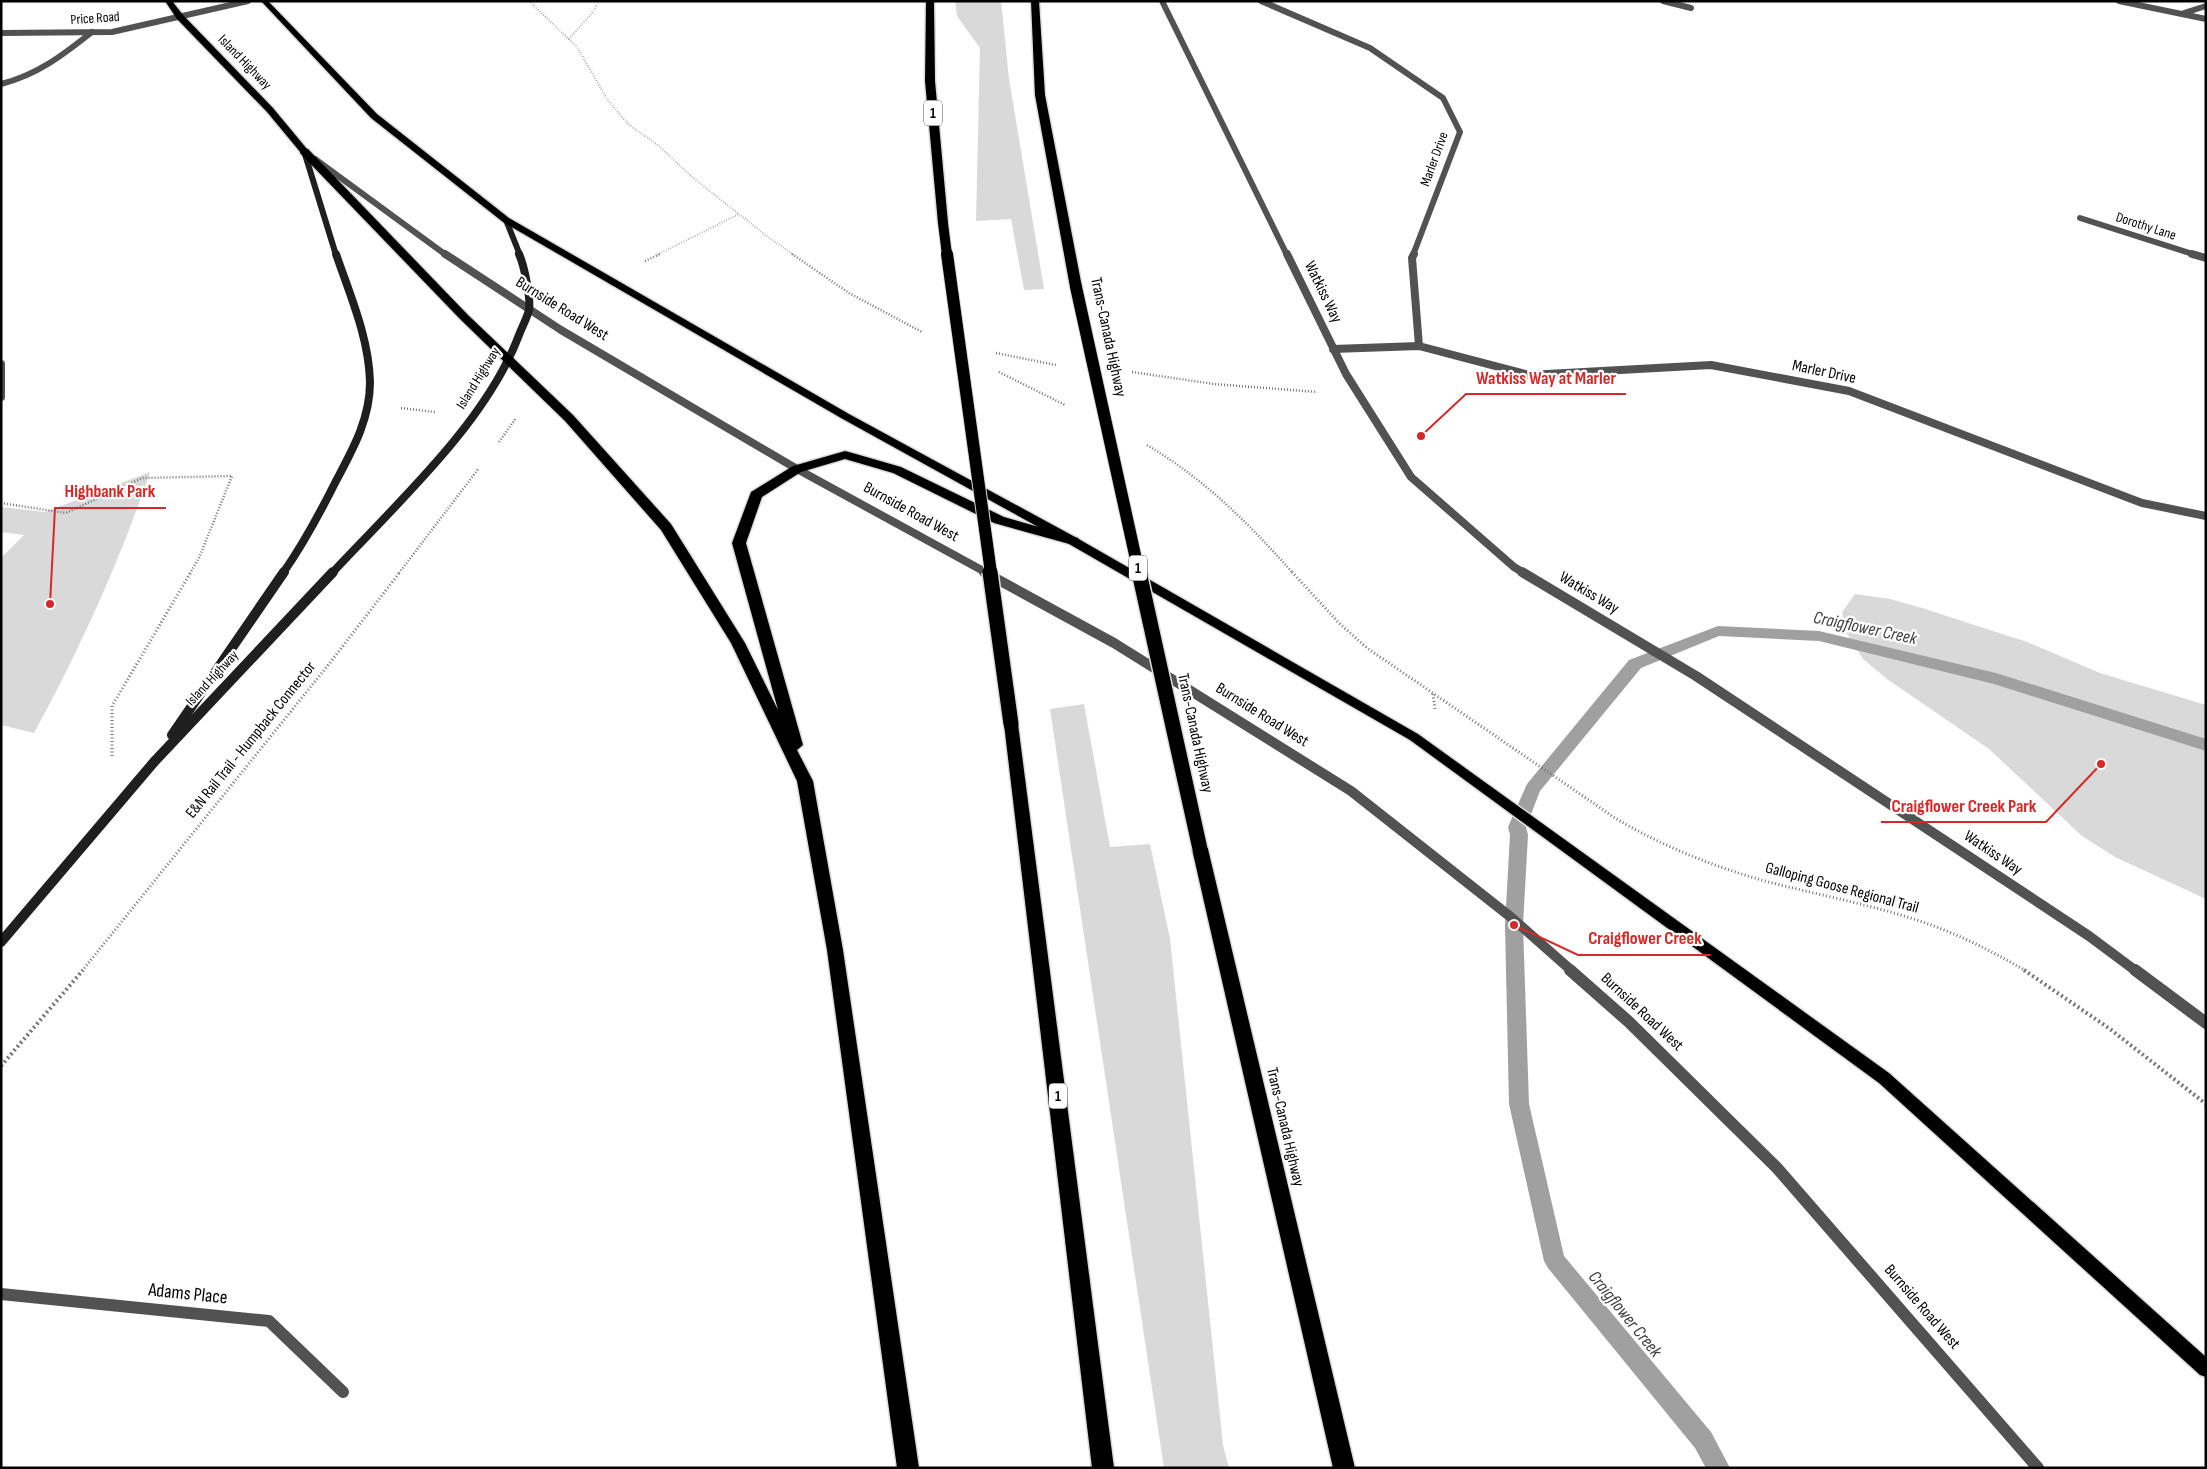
<svg xmlns="http://www.w3.org/2000/svg" width="2207" height="1469" viewBox="0 0 2207 1469" font-family="'Sofia Sans Condensed',sans-serif">
<style>
.green{fill:#d9d9d9}
.lines{fill:none;stroke-linecap:round;stroke-linejoin:round}
.stream{fill:#a0a0a0;fill-rule:evenodd}
.primary-casing{stroke:#dbdbdb;stroke-width:3}
.motorway-casing{stroke:#dbdbdb;stroke-width:3}
.path-far3{stroke:#747474;stroke-width:2;stroke-dasharray:0.5 2;stroke-linecap:butt}
.path-far2{stroke:#747474;stroke-width:2.5;stroke-dasharray:1 2;stroke-linecap:butt}
.path-far1{stroke:#747474;stroke-width:3;stroke-dasharray:1 2.5;stroke-linecap:butt}
.path{stroke:#747474;stroke-width:4;stroke-dasharray:2 3;stroke-linecap:butt}
.minor-far3{stroke:#525252;stroke-width:6}
.minor-far2{stroke:#525252;stroke-width:8}
.minor-far1{stroke:#525252;stroke-width:10}
.minor{stroke:#525252;stroke-width:12}
.tertiary-far3{stroke:#525252;stroke-width:6}
.tertiary-far2{stroke:#525252;stroke-width:8}
.tertiary-far1{stroke:#525252;stroke-width:10}
.tertiary{stroke:#525252;stroke-width:12}
.secondary-far2{stroke:#1f1f1f;stroke-width:6}
.secondary-far1{stroke:#1f1f1f;stroke-width:8}
.secondary{stroke:#1f1f1f;stroke-width:10}
.primary{fill:#000;fill-rule:evenodd}
.motorway{fill:#000;fill-rule:evenodd}
.motorway-bridge-far2-casing{stroke:#dbdbdb;stroke-width:12;stroke-linecap:butt}
.motorway-bridge-far1-casing{stroke:#dbdbdb;stroke-width:14;stroke-linecap:butt}
.motorway-bridge-casing{stroke:#dbdbdb;stroke-width:18;stroke-linecap:butt}
.motorway-bridge-far2{stroke:#000;stroke-width:10}
.motorway-bridge-far1{stroke:#000;stroke-width:12}
.motorway-bridge{stroke:#000;stroke-width:15}
.labels{text-anchor:middle;dominant-baseline:central;stroke-width:4.5;stroke-linejoin:round;paint-order:stroke}
.far-street-label{font-size:14px;fill:#000;stroke:#fff}
.shield{fill:#fff;stroke:#4c4c4c;stroke-width:1}
.shield-label{font-size:15px;font-weight:bold;fill:#000}
.street-label{font-size:16px;fill:#000;stroke:#fff}
.water-label{font-size:18px;font-style:italic;fill:#414141;stroke:#fff}
.near-street-label{font-size:19px;fill:#000;stroke:#fff}
.leader{fill:none;stroke:#d62828;stroke-width:2}
.callout-dot{fill:#d62828;stroke:#fff;stroke-width:2}
.callout-label{font-size:18px;text-anchor:middle;font-weight:bold;fill:#d62828;stroke:#fff;stroke-width:4.5;stroke-linejoin:round;paint-order:stroke}
</style>
<rect width="100%" height="100%" fill="#fff"/>
<g class="green">
<polygon points="955,1 1001,1 1009,79 1044,289 1024,290 1011,219 976,221 980,48 957,16"/>
<path d="M150,472c-31,91 -70,177 -116,261l-33,-8v-167l23,-23 -23,-3v-25l44,5z"/>
<polygon points="1855,594 1890,599 1922,608 2027,642 2100,673 2206,705 2206,899 2115,857 2082,836 1989,749 1887,679 1863,659 1847,634 1842,612"/>
<polygon points="1084,704 1110,847 1150,844 1170,939 1223,1445 1229,1468 1164,1468 1050,709"/>
</g>
<g class="lines">
<polygon class="stream" points="1718,626 1819,631 1996,673 2206,739 2206,751 1994,684 1819,641 1719,636 1641,668 1540,791 1526,827 1528,835 1523,925 1529,1104 1564,1256 1711,1432 1730,1468 1706,1468 1695,1448 1548,1268 1544,1261 1509,1104 1505,925 1510,835 1508,827 1527,784 1629,660"/>
<defs>
<g id="primary">
<polygon points="165,1 172,1 183,15 273,108 307,149 307,153 301,153 267,112 177,19"/>
<polygon points="261,1 268,1 377,114 509,218 849,414 1077,538 1418,734 1889,1073 2206,1357 2206,1377 2200,1375 1879,1083 1410,740 1069,544 841,418 503,222 371,118"/>
</g>
<g id="motorway">
<polygon points="926,1 934,1 935,81 948,223 943,226 938,223 925,81"/>
<polygon points="1031,1 1039,1 1045,95 1082,287 1076,290 1070,287 1035,95"/>
<polygon points="304,148 308,149 468,315 573,415 671,524 745,643 778,710 732,543 751,492 793,466 845,451 849,452 901,467 1004,517 1078,538 1080,541 1073,545 994,523 893,473 845,459 801,472 762,497 746,543 803,745 797,750 813,781 843,950 919,1468 897,1468 827,950 797,781 731,643 661,530 565,421 460,319 300,153 300,149"/>
<polygon points="1011,719 1016,720 1018,724 1114,1468 1092,1468 1004,724 1006,720"/>
<polygon points="1200,843 1206,845 1208,849 1355,1468 1333,1468 1192,849 1194,845"/>
</g>
</defs>
<use href="#primary" class="primary-casing"/>
<use href="#motorway" class="motorway-casing"/>
<g class="path-far3">
<polyline points="529,1 577,47 607,99 628,124 659,146 692,177 768,237 794,255"/>
<polyline points="569,39 592,13 599,1"/>
<polyline points="657,255 739,214"/>
</g>
<g class="path-far2">
<polyline points="792,254 849,293 922,332"/>
<polyline points="645,261 660,254"/>
<polyline points="996,353 1056,365"/>
<polyline points="999,372 1065,405"/>
<polyline points="1132,372 1214,384 1317,392"/>
<polyline points="401,408 435,412"/>
<polyline points="499,442 516,418"/>
<path d="M1147,445c60,36 100,77 146,128"/>
<polyline points="1,503 66,513 142,478 232,476 199,558 190,573"/>
<polyline points="399,573 479,468"/>
</g>
<g class="path-far1">
<path d="M1292,572l47,51 28,25 248,170c47,28 97,48 150,63 57,15 115,25 169,45 32,12 63,28 92,45"/>
<polyline points="1433,694 1435,709"/>
<polyline points="112,756 112,706 191,572"/>
<polyline points="82,971 329,664 400,572"/>
</g>
<g class="path">
<polyline points="2024,970 2110,1029 2206,1104"/>
<polyline points="1,1066 83,970"/>
</g>
<g class="minor-far3">
<polyline points="1162,1 1287,255"/>
<polyline points="1261,1 1370,48 1443,98 1460,132 1413,255"/>
<polyline points="1663,1 1691,8"/>
<polyline points="2119,1 2206,19"/>
<polyline points="2184,13 2206,6"/>
<polyline points="1,33 112,32 248,1"/>
<path d="M1,84c36,-9 62,-29 91,-52"/>
<polyline points="2080,218 2196,255"/>
</g>
<g class="minor-far2">
<polyline points="1287,254 1346,374 1411,477 1514,567 1524,573"/>
<polyline points="1414,254 1412,258 1419,346"/>
<polyline points="2192,254 2206,258"/>
<polyline points="1333,349 1419,346 1529,375 1711,365 1849,391 2142,503 2206,516"/>
<polyline points="1,364 1,397"/>
</g>
<polyline class="minor-far1" points="1522,572 1696,676 2089,936 2136,971"/>
<g class="minor">
<polyline points="2135,970 2206,1023"/>
<polyline points="1,1294 269,1321 343,1392"/>
</g>
<polyline class="tertiary-far3" points="315,159 446,255"/>
<polyline class="tertiary-far2" points="445,254 561,330 797,469 987,573"/>
<polyline class="tertiary-far1" points="984,572 1114,643 1351,791 1512,918 1572,971"/>
<polyline class="tertiary" points="1570,970 1629,1022 1777,1168 2038,1468"/>
<g class="secondary-far2">
<polyline points="304,151 336,255"/>
<polyline points="506,220 520,255"/>
</g>
<g class="secondary-far1">
<path d="M283,573c21,-30 37,-60 53,-92 17,-32 34,-62 34,-99 -1,-44 -20,-87 -34,-128"/>
<path d="M332,573c64,-69 154,-150 187,-238 3,-8 8,-17 10,-25 2,-12 -5,-45 -10,-56"/>
</g>
<g class="secondary">
<polyline points="172,735 284,572"/>
<polyline points="1,942 154,762 333,572"/>
</g>
<use href="#primary" class="primary"/>
<use href="#motorway" class="motorway"/>
<defs>
<polyline id="motorway-bridge-far2" points="943,223 947,255"/>
<g id="motorway-bridge-far1">
<polyline points="947,254 991,573"/>
<polyline points="1076,287 1139,573"/>
</g>
<g id="motorway-bridge">
<polyline points="990,572 1011,724"/>
<polyline points="1139,572 1200,849"/>
</g>
</defs>
<use href="#motorway-bridge-far2" class="motorway-bridge-far2-casing"/>
<use href="#motorway-bridge-far1" class="motorway-bridge-far1-casing"/>
<use href="#motorway-bridge" class="motorway-bridge-casing"/>
<use href="#motorway-bridge-far2" class="motorway-bridge-far2"/>
<use href="#motorway-bridge-far1" class="motorway-bridge-far1"/>
<use href="#motorway-bridge" class="motorway-bridge"/>
</g>
<g class="labels">
<g class="far-street-label">
<text transform="translate(95 18) rotate(-4)">Price Road</text>
<text transform="translate(245 62) rotate(46)">Island Highway</text>
<text transform="translate(1434 159) rotate(-70)">Marler Drive</text>
<text transform="translate(2146 226) rotate(18)">Dorothy Lane</text>
<text transform="translate(478 378) rotate(-58)">Island Highway</text>
<text transform="translate(212 678) rotate(-47)">Island Highway</text>
</g>
<g class="shield">
<rect x="924" y="100.5" width="18" height="25" rx="4"/>
<rect x="1129" y="555.5" width="18" height="25" rx="4"/>
<rect x="1049" y="1083.5" width="18" height="25" rx="4"/>
</g>
<g class="shield-label">
<text x="933" y="113">1</text>
<text x="1138" y="568">1</text>
<text x="1058" y="1096">1</text>
</g>
<g class="street-label">
<text transform="translate(1323 292) rotate(64)">Watkiss Way</text>
<text transform="translate(562 309) rotate(32)">Burnside Road West</text>
<text transform="translate(1108 337) rotate(78)">Trans-Canada Highway</text>
<text transform="translate(1824 372) rotate(12)">Marler Drive</text>
<text transform="translate(911 512) rotate(29)">Burnside Road West</text>
<text transform="translate(1589 593) rotate(31)">Watkiss Way</text>
<text transform="translate(1262 715) rotate(32)">Burnside Road West</text>
<text transform="translate(1195 733) rotate(78)">Trans-Canada Highway</text>
<text transform="translate(251 740) rotate(-51)">E&amp;N Rail Trail - Humpback Connector</text>
<text transform="translate(1993 853) rotate(34)">Watkiss Way</text>
<text transform="translate(1842 888) rotate(15)">Galloping Goose Regional Trail</text>
<text transform="translate(1642 1012) rotate(43)">Burnside Road West</text>
<text transform="translate(1285 1127) rotate(77)">Trans-Canada Highway</text>
<text transform="translate(1922 1307) rotate(49)">Burnside Road West</text>
</g>
<g class="water-label">
<text transform="translate(1865 628) rotate(12)">Craigflower Creek</text>
<text transform="translate(1625 1314) rotate(51)">Craigflower Creek</text>
</g>
<g class="near-street-label">
<text transform="translate(188 1294) rotate(6)">Adams Place</text>
</g>
</g>
<path class="leader" d="M1421 436L1466 394H1626M50 604L55 508H166M2101 764L2046 822H1881M1514 925L1578 955H1711"/>
<g class="callout-dot">
<circle cx="1421" cy="436" r="5"/>
<circle cx="50" cy="604" r="5"/>
<circle cx="2101" cy="764" r="5"/>
<circle cx="1514" cy="925" r="5"/>
</g>
<g class="callout-label">
<text x="1546" y="384">Watkiss Way at Marler</text>
<text x="110" y="497">Highbank Park</text>
<text x="1964" y="812">Craigflower Creek Park</text>
<text x="1645" y="944">Craigflower Creek</text>
</g>
<rect width="2207" height="1469" fill="none" stroke="#000000" stroke-width="5"/>
</svg>
